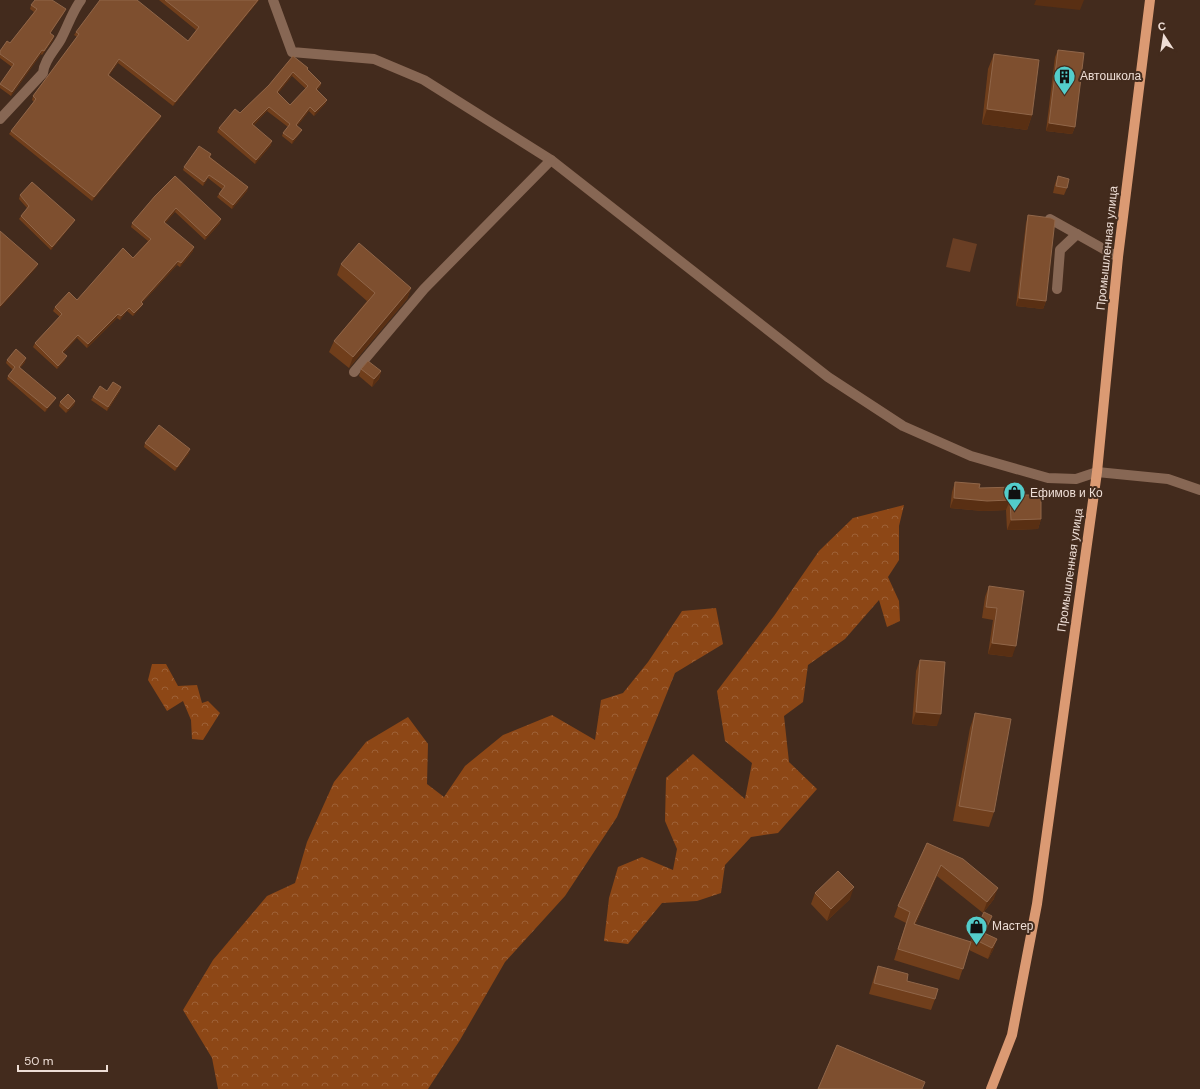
<svg xmlns="http://www.w3.org/2000/svg" width="1200" height="1089" viewBox="0 0 1200 1089" font-family="'DM Sans',sans-serif">
<style>
.forest{fill:url(#forest-crowns)}
.garden{fill:#693e24}
.lines{fill:none;stroke-linecap:round;stroke-linejoin:round}
.minor{stroke:#876754;stroke-width:10}
.major{stroke:#db9a73;stroke-width:10}
.wall{fill:#703e1b;fill-rule:evenodd}
.shaded-wall{fill:#592f13}
.building{fill:#7e4f2f;stroke:#906649;fill-rule:evenodd}
.labels{text-anchor:middle;dominant-baseline:central;stroke-width:4;stroke-linejoin:round;paint-order:stroke}
.poi-label{font-size:12px;fill:#eeded6;stroke:#432b1d;text-anchor:start}
.street-label{font-size:12px;fill:#eeded6;stroke:#432b1d}
</style>
<defs>
<pattern id="forest-crowns" width="20" height="18" patternUnits="userSpaceOnUse"><rect width="20" height="18" fill="#8d4716"/><path d="M2 6a3 3 0 1 1 6 0M12 15a3 3 0 1 1 6 0" fill="none" stroke="#9d6137"/></pattern>
</defs>
<rect width="100%" height="100%" fill="#432b1d"/>
<g class="forest">
<polygon points="904,505 899,526 899,560 888,577 899,601 900,621 887,627 879,600 845,639 808,665 803,702 784,716 789,762 817,789 778,833 751,837 725,865 721,893 697,901 662,903 628,944 604,941 609,898 618,867 642,857 673,870 677,849 665,821 666,778 693,754 745,799 752,763 725,741 717,691 774,616 819,551 853,518"/>
<polygon points="716,608 723,644 675,673 617,817 565,896 505,962 460,1040 428,1089 218,1089 212,1058 183,1010 213,960 267,896 295,883 307,842 334,782 366,742 408,717 428,744 427,784 444,797 465,766 503,735 552,715 595,740 601,700 623,693 648,662 682,611"/>
<polygon points="152,664 166,664 178,686 197,685 202,703 208,701 220,713 203,740 192,739 191,720 183,701 167,711 148,680"/>
</g>
<polygon class="garden" points="953,238 977,244 970,272 946,267"/>
<g class="lines">
<g class="minor">
<polyline points="273,0 292,52 374,59 424,80 551,160 828,377 903,426 971,456 1048,478 1076,479 1097,472 1168,479 1200,490"/>
<path d="M0,119l43,-46c1,-13 12,-23 18,-34 7,-13 11,-27 20,-39"/>
<polyline points="1050,219 1118,257"/>
<polyline points="1057,289 1060,250 1077,234"/>
<polyline points="354,372 424,289 551,160"/>
</g>
<polyline class="major" points="991,1089 1012,1035 1037,904 1097,472 1118,257 1150,0"/>
</g>
<g class="wall">
<polygon points="159,0 259,0 173,106 118,63 109,75 161,116 159,120 92,201 9,134 11,131 34,102 32,100 33,96 77,37 74,35 76,32 188,41 196,30"/>
<polygon points="31,5 64,13 50,33 53,40 42,55 41,54 11,96 0,88 0,84 12,67 0,58 0,51 10,43 34,12 30,9"/>
<polygon points="1058,50 1075,127 1072,134 1046,131 1055,57"/>
<polygon points="994,54 1032,115 1027,130 982,124 988,69"/>
<path d="M293,56l15,12 -1,2 14,13 -1,4 -3,3 9,13 -12,13 -5,-5 -12,15 3,7 -8,11 -10,-8 1,-3 5,-6 -21,-16 -13,14 17,20 -16,19 -38,-32 2,-4 21,-15 29,-28zM292,76l14,13 -16,16 -12,-12z"/>
<polygon points="211,154 210,157 248,187 247,191 232,209 217,197 219,194 222,189 208,178 203,186 183,170 184,167"/>
<polygon points="1058,176 1067,188 1064,195 1053,193 1055,184"/>
<polygon points="20,195 75,220 73,223 51,250 19,219 21,216 27,208 19,199"/>
<polygon points="155,196 220,223 205,240 175,212 165,223 193,251 180,267 177,265 142,303 143,304 141,307 133,316 127,311 120,320 117,318 87,348 77,338 63,353 65,360 57,369 33,347 35,343 60,317 53,311 55,307 77,300 133,258 148,241 131,227 132,223"/>
<polygon points="1028,215 1046,301 1043,309 1016,306 1026,223"/>
<polygon points="341,264 411,288 407,299 349,368 329,352 334,341 367,301 337,275"/>
<polygon points="7,360 25,362 20,368 56,398 54,401 45,412 7,379 8,376 13,370 6,363"/>
<polygon points="361,369 381,371 379,379 372,387 359,376"/>
<polygon points="107,391 120,391 107,411 91,400 93,397"/>
<polygon points="75,401 74,405 66,413 59,406 60,402"/>
<polygon points="145,443 189,453 175,471 144,447"/>
<polygon points="955,482 979,488 1017,495 1041,519 1038,529 1007,530 1006,510 983,511 950,508 952,492"/>
<polygon points="989,586 1024,591 1012,657 988,654 993,620 982,618 985,597"/>
<polygon points="920,660 937,726 912,724 916,671"/>
<polygon points="975,713 994,812 989,827 953,821 970,728"/>
<polygon points="927,843 994,899 983,913 937,876 915,925 970,942 972,938 992,916 985,933 997,939 993,950 988,959 969,950 959,980 894,960 906,923 894,917 898,906"/>
<polygon points="815,893 850,899 827,921 811,904"/>
<polygon points="878,966 907,981 935,999 931,1010 869,994 874,977"/>
</g>
<g class="shaded-wall">
<polygon points="258,0 259,0 173,106 175,102"/>
<polygon points="1036,0 1084,0 1080,10 1034,5"/>
<polygon points="66,9 64,13 48,37 50,33"/>
<polygon points="54,36 53,40 42,55 44,51"/>
<polygon points="42,50 41,54 11,96 12,92"/>
<polygon points="119,59 118,63 107,78 108,75"/>
<polygon points="293,72 292,76 276,96 277,92"/>
<polygon points="321,83 320,87 314,93 316,89"/>
<polygon points="327,100 326,103 314,116 315,112"/>
<polygon points="269,107 267,111 251,128 252,124"/>
<polygon points="310,107 309,111 295,129 296,125"/>
<polygon points="987,109 1032,115 1027,130 982,124"/>
<polygon points="161,116 159,120 92,201 94,197"/>
<polygon points="1049,123 1075,127 1072,134 1046,131"/>
<polygon points="302,130 300,133 292,144 293,140"/>
<polygon points="272,141 271,145 255,164 256,160"/>
<polygon points="209,175 208,178 203,186 204,182"/>
<polygon points="248,187 247,191 232,209 233,205"/>
<polygon points="176,208 175,212 163,226 164,222"/>
<polygon points="221,219 220,223 205,240 206,236"/>
<polygon points="75,220 73,223 51,250 52,247"/>
<polygon points="194,247 193,251 180,267 181,263"/>
<polygon points="178,261 177,265 139,306 141,302"/>
<polygon points="38,264 37,267 0,308 0,306"/>
<polygon points="411,288 407,299 349,368 353,357"/>
<polygon points="1019,298 1046,301 1043,309 1016,306"/>
<polygon points="143,304 141,307 133,316 134,313"/>
<polygon points="129,308 127,311 120,320 121,316"/>
<polygon points="118,314 117,318 87,348 88,344"/>
<polygon points="78,335 77,338 61,356 62,352"/>
<polygon points="67,356 65,360 57,369 58,366"/>
<polygon points="26,358 25,362 17,370 19,367"/>
<polygon points="381,371 379,379 372,387 374,379"/>
<polygon points="121,387 120,391 107,411 108,407"/>
<polygon points="56,398 54,401 45,412 47,408"/>
<polygon points="75,401 74,405 66,413 68,409"/>
<polygon points="190,449 189,453 175,471 177,467"/>
<polygon points="954,498 1010,500 1006,510 983,511 950,508"/>
<polygon points="1041,519 1038,529 1007,530 1011,520"/>
<polygon points="992,643 1016,646 1012,657 988,654"/>
<polygon points="916,712 941,714 937,726 912,724"/>
<polygon points="941,865 937,876 910,936 914,924"/>
<polygon points="854,887 850,899 827,921 831,909"/>
<polygon points="998,888 994,899 983,913 987,902"/>
<polygon points="992,916 988,927 980,944 984,933"/>
<polygon points="997,939 993,950 988,959 992,948"/>
</g>
<g class="building">
<polygon points="35,0 52,0 66,9 50,33 54,36 44,51 42,50 12,92 0,84 14,64 0,54 0,51 7,41 10,43 37,9 31,5"/>
<polygon points="100,0 137,0 188,41 199,27 165,0 258,0 175,102 119,59 108,75 161,116 94,197 11,131 36,99 33,96 79,34 76,32"/>
<polygon points="1058,50 1084,53 1075,127 1049,123"/>
<polygon points="994,54 1039,60 1032,115 987,109"/>
<path d="M293,56l15,12 -1,1 14,14 -5,6 11,11 -12,12 -5,-5 -14,18 6,5 -9,10 -10,-7 7,-9 -21,-17 -17,17 20,17 -16,19 -37,-32 16,-19 5,4 29,-28zM293,72l15,14 -18,19 -13,-13z"/>
<polygon points="199,146 211,154 209,157 248,187 233,205 219,194 225,186 209,175 204,182 184,167"/>
<polygon points="175,176 221,219 206,236 176,208 164,222 194,247 181,263 178,261 141,302 143,304 134,313 129,308 121,316 118,314 88,344 78,335 62,352 67,356 58,366 35,343 62,314 55,307 69,292 77,300 123,248 133,258 151,239 132,223 155,196"/>
<polygon points="1058,176 1069,179 1067,188 1056,186"/>
<polygon points="32,182 75,220 52,247 21,216 29,206 20,195"/>
<polygon points="1028,215 1051,218 1055,220 1046,301 1019,298"/>
<polygon points="0,231 38,264 0,306"/>
<polygon points="359,243 411,288 353,357 334,341 375,293 341,264"/>
<polygon points="16,349 26,358 19,367 56,398 47,408 8,376 15,367 7,360"/>
<polygon points="368,361 381,371 374,379 361,369"/>
<polygon points="113,382 121,387 108,407 93,397 100,386 107,391"/>
<polygon points="68,394 75,401 68,409 60,402"/>
<polygon points="159,425 190,449 177,467 145,443"/>
<polygon points="955,482 980,484 979,488 1017,487 1017,495 1041,495 1041,519 1011,520 1010,500 987,501 954,498"/>
<polygon points="989,586 1024,591 1016,646 992,643 997,608 986,607"/>
<polygon points="920,660 945,662 941,714 916,712"/>
<polygon points="975,713 1011,719 994,812 959,806"/>
<polygon points="927,843 963,859 998,888 987,902 941,865 914,924 971,942 963,969 898,949 910,912 898,906"/>
<polygon points="838,871 854,887 831,909 815,893"/>
<polygon points="984,912 992,916 984,933 997,939 992,948 972,938"/>
<polygon points="878,966 908,974 907,981 938,989 935,999 874,983"/>
<polygon points="837,1045 925,1082 922,1089 818,1089"/>
</g>
<defs>
<symbol id="building-pin" viewBox="-11 -11 22 30"><path d="M0 17L-7.5 6A9.5 9.5 0 1 1 7.5 6Z" fill="#53cdcb" stroke="#432b1d"/><path d="M-4-6H4V6H1V3H-1V6H-4ZM-2.5-4.3h1.7v1.8h-1.7ZM.8-4.3h1.7v1.8H.8ZM-2.5-1h1.7V.8h-1.7ZM.8-1h1.7V.8H.8Z" fill="#111"/></symbol>
<symbol id="shop-pin" viewBox="-11 -11 22 30"><path d="M0 17L-7.5 6A9.5 9.5 0 1 1 7.5 6Z" fill="#53cdcb" stroke="#432b1d"/><path d="M-5-2.5h2.3a2.7 3.5 0 0 1 5.4 0H5L5.5 6h-11ZM-1.5-2.5h3a1.5 2.3 0 0 0-3 0Z" fill="#111"/></symbol>
</defs>
<g fill-rule="evenodd">
<use href="#building-pin" x="1052" y="64" width="25" height="34"/>
<use href="#shop-pin" x="1002" y="480" width="25" height="34"/>
<use href="#shop-pin" x="964" y="914" width="25" height="34"/>
</g>
<g class="labels">
<g class="poi-label">
<text x="1080" y="76">Автошкола</text>
<text x="1030" y="493">Ефимов и Ко</text>
<text x="992" y="926">Мастер</text>
</g>
<g class="street-label">
<text transform="translate(1107 248) rotate(-84)">Промышленная улица</text>
<text transform="translate(1070 570) rotate(-82)">Промышленная улица</text>
</g>
</g>
<g transform="translate(1164 36) rotate(348)" stroke="#432b1d" stroke-width="3" paint-order="stroke">
<path d="M0-3L7 15L0 10L-7 15Z" fill="#eeded6"/>
<text y="-6" font-size="11" font-weight="bold" text-anchor="middle" fill="#eeded6">С</text>
</g>
<path d="M18 1065v6h89v-6" fill="none" stroke="#eeded6" stroke-width="2"/>
<text x="24" y="1065" font-size="12" fill="#eeded6" stroke="#432b1d" stroke-width="3" paint-order="stroke">50 m</text>
</svg>
